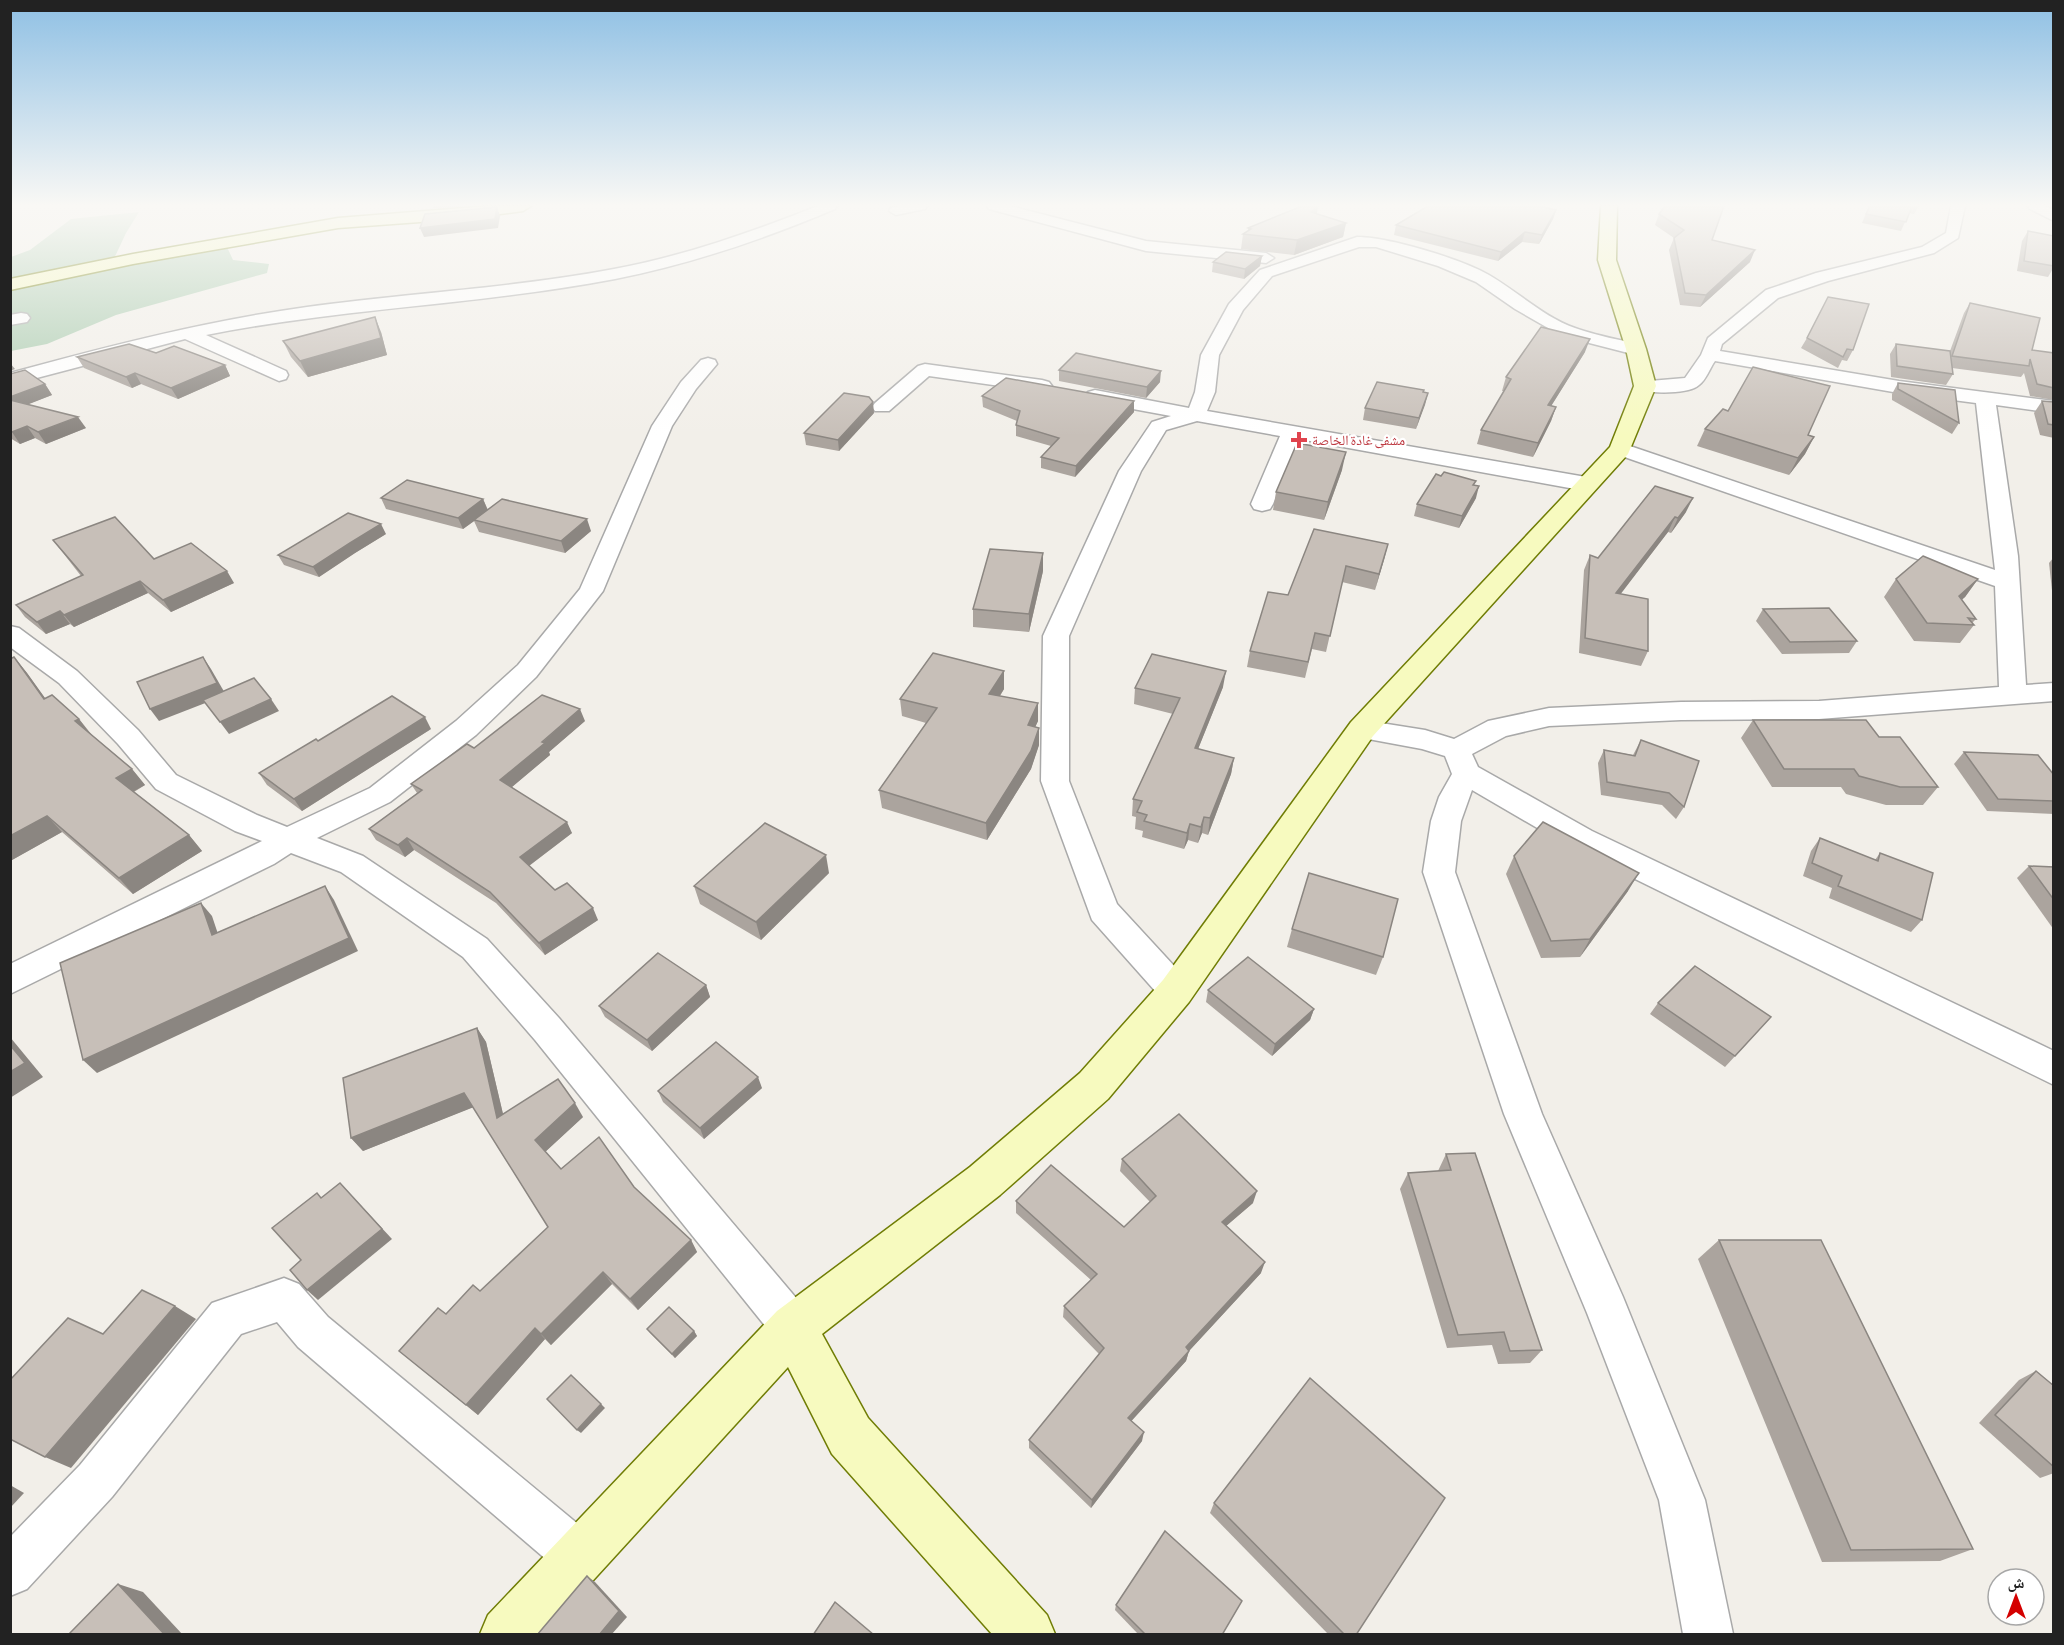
<svg xmlns="http://www.w3.org/2000/svg" width="2064" height="1645" viewBox="0 0 2064 1645" font-family="'Asap Condensed','Noto Naskh Arabic',sans-serif">
<style>
.cemetery{fill:#aacbaf}
.lines{fill:none;stroke-linecap:round;stroke-linejoin:round}
.street-casing{stroke:#a9a9a9;stroke-width:3}
.secondary-casing{stroke:#707d05;stroke-width:3}
.street{fill:#fff;fill-rule:evenodd}
.secondary{fill:#f7fabf;fill-rule:evenodd}
.wall{fill:#aba49e}
.shaded-wall{fill:#8b8681}
.building{fill:#c7bfb8;stroke:#8b8681;stroke-width:1.5}
.health-dot{fill:#e0444e;stroke:#fff;stroke-width:2}
.labels{text-anchor:middle;dominant-baseline:central;stroke-width:4.5;stroke-linejoin:round;paint-order:stroke}
.far-health-label{font-size:14px;fill:#be3a42;stroke:#fff;text-anchor:start}
</style>
<rect width="100%" height="100%" fill="#f2efe9"/>
<polygon class="cemetery" points="139,212 126,233 111,265 227,247 233,260 269,264 267,273 116,315 47,344 11,351 11,257 30,250 71,219"/>
<g class="lines">
<defs>
<g id="street">
<path d="M818,206h19l-2,3c-71,30 -144,55 -220,70 -136,26 -274,29 -409,56l80,36 2,4 -2,4 -7,2 -94,-42 -175,46v-12c99,-27 196,-52 297,-66 102,-14 206,-19 307,-38 70,-13 138,-37 204,-63z"/>
<polygon points="900,206 927,206 925,209 896,215 889,211 891,208"/>
<polygon points="987,206 1010,206 1146,241 1266,253 1274,258 1266,263 1146,251 989,209"/>
<path d="M1951,206h14l-7,32 -24,15 -106,28 -50,17 -56,46 -2,7 179,30 155,20v12l-58,-8 22,151 8,129 28,-2v18l-235,18 -138,1 -132,6 -43,10 -34,18 6,13 114,64 462,220v34l-484,-238 -98,-57 -11,31 -6,51 87,242 81,183 82,203 28,134h-50l-24,-134 -72,-187 -83,-199 -81,-242 8,-51 8,-24 13,-23 -7,-18 -23,-7 -70,-13 -4,-7 4,-7 10,-2 63,10 29,9 34,-18 61,-13 132,-6 138,-1 180,-14 -4,-101 -382,-133 -3,-4 3,-4 7,-2 7,2 368,125 -19,-167 -77,-10 -184,-32c-5,7 -9,19 -16,24 -11,10 -47,8 -61,5l-3,-4 3,-4 47,-4 16,-23 7,-17 58,-48 50,-17 106,-26 24,-14z"/>
<polygon points="2028,206 2045,206 2054,210 2054,221 2030,209"/>
<path d="M1357,237c32,0 104,22 132,38 29,17 55,42 86,53 22,8 46,12 67,17l3,4 -3,4 -6,2 -74,-19 -47,-27 -39,-27 -38,-16 -62,-19h-17l-87,29 -29,34 -24,45 -4,37 -8,19 379,66 8,2 3,5 -3,5 -8,2 -287,-52 -26,65 -3,5 -8,2 -8,-2 -3,-5 29,-68 -83,-15 -31,9 -25,41 -72,165v145l48,123 71,77 5,10 -5,10 -12,4 -12,-4 -72,-81 -51,-139 2,-145 76,-165 33,-49 19,-6 -76,-14 -7,-2 -3,-4 3,-4 7,-2 94,18 6,-16 6,-37 28,-51 31,-34z"/>
<polygon points="21,313 27,314 30,318 27,322 10,325 10,315"/>
<polygon points="708,358 715,360 717,364 696,389 672,426 603,591 536,677 476,735 390,802 317,838 363,856 487,939 559,1018 808,1312 814,1327 808,1342 793,1348 778,1342 535,1040 463,957 341,872 291,853 274,864 10,994 10,964 262,841 235,831 156,789 118,744 59,683 10,647 10,626 19,628 77,671 138,730 176,775 257,815 287,827 370,788 456,721 518,665 580,589 652,426 681,382 701,360"/>
<polygon points="925,364 1042,380 1049,382 1052,386 1049,390 1042,392 929,376 889,411 875,411 872,407 875,403 918,366"/>
<polygon points="284,1278 299,1284 328,1317 596,1539 603,1556 596,1573 579,1580 562,1573 298,1347 277,1322 241,1334 112,1497 27,1589 10,1596 10,1537 80,1465 212,1303"/>
</g>
<g id="secondary">
<polygon points="488,206 531,206 523,211 461,219 338,228 133,264 10,290 10,279 133,254 338,218"/>
<polygon points="1601,206 1617,206 1616,260 1646,349 1656,386 1628,454 1373,736 1189,1002 1108,1099 1000,1195 822,1334 868,1418 1047,1615 1055,1634 992,1634 832,1454 788,1367 544,1634 480,1634 488,1615 777,1311 970,1167 1080,1073 1163,980 1351,722 1610,447 1634,386 1626,349 1598,260"/>
</g>
</defs>
<use href="#street" class="street-casing"/>
<use href="#secondary" class="secondary-casing"/>
<use href="#street" class="street"/>
<use href="#secondary" class="secondary"/>
</g>
<g class="wall">
<polygon points="433,206 472,206 433,208"/>
<polygon points="1869,206 1919,206 1914,214 1909,213 1901,231 1862,223"/>
<polygon points="1556,210 1553,219 1539,244 1522,242 1498,261 1394,235 1396,225"/>
<polygon points="1317,214 1346,223 1343,237 1294,255 1241,249 1243,234 1248,231 1248,228"/>
<polygon points="1659,214 1712,240 1750,262 1700,307 1680,305 1669,250 1674,238 1655,225"/>
<polygon points="2028,231 2054,236 2054,267 2048,277 2017,271 2022,241"/>
<polygon points="1262,256 1260,266 1244,279 1212,272 1213,262"/>
<polygon points="1970,303 2032,350 2054,353 2054,400 2030,396 2024,373 2021,377 1952,368 1953,374 1946,385 1891,377 1890,354 1896,344 1950,351 1964,313"/>
<polygon points="381,332 387,355 308,377 291,357 283,341"/>
<polygon points="1807,338 1853,350 1847,361 1842,360 1838,368 1801,348"/>
<polygon points="1585,352 1551,406 1556,407 1551,421 1533,457 1477,444 1481,430 1504,391 1502,391 1506,377"/>
<polygon points="156,353 225,365 230,376 178,399 141,384 132,388 84,368 77,357"/>
<polygon points="1059,370 1160,382 1146,398 1059,381"/>
<polygon points="10,374 45,384 52,395 28,404 86,428 46,444 35,438 20,444 10,438"/>
<polygon points="1898,383 1959,423 1952,434 1892,400 1892,394"/>
<polygon points="1428,393 1416,429 1363,420 1365,408"/>
<polygon points="982,396 1134,412 1075,477 1041,468 1041,457 1051,446 1016,436 1016,425 1017,421 983,407"/>
<polygon points="2042,401 2054,402 2054,438 2040,435 2034,413"/>
<polygon points="874,413 839,451 806,445 804,433"/>
<polygon points="1705,429 1808,435 1814,437 1805,454 1789,475 1697,446"/>
<polygon points="1342,470 1324,520 1273,510 1276,492"/>
<polygon points="1474,485 1476,498 1459,528 1414,516 1417,504"/>
<polygon points="381,498 483,499 488,510 591,531 565,553 479,532 474,521 463,529 386,509"/>
<polygon points="1686,512 1671,533 1668,532 1620,594 1648,651 1641,666 1579,653 1584,570 1590,555 1598,558"/>
<polygon points="386,534 355,553 319,577 284,565 278,555"/>
<polygon points="53,540 154,559 234,583 171,612 148,593 74,627 70,624 46,634 25,617 16,605 81,576"/>
<polygon points="1388,544 1375,590 1342,582 1326,652 1312,649 1305,678 1247,667 1250,651 1288,595"/>
<polygon points="2054,557 2054,609 2049,563"/>
<polygon points="1043,571 1029,632 973,627 973,609"/>
<polygon points="1896,579 1978,579 1965,597 1961,600 1976,619 1972,623 1974,625 1960,643 1914,641 1884,597"/>
<polygon points="1763,609 1857,641 1849,653 1782,654 1756,621"/>
<polygon points="14,657 27,673 45,698 79,719 92,735 132,769 145,785 134,792 189,835 202,851 133,894 62,832 12,860 10,858 10,659"/>
<polygon points="1004,671 1004,689 1000,696 1038,721 1035,727 1039,728 1039,745 1031,769 987,840 882,808 879,790 926,723 902,716 900,699"/>
<polygon points="1223,687 1198,749 1234,758 1231,774 1208,835 1202,833 1198,843 1188,840 1184,849 1142,837 1143,831 1135,829 1136,817 1132,816 1133,799 1173,714 1134,704 1135,688"/>
<polygon points="1753,720 1879,737 1938,787 1923,805 1886,805 1846,794 1841,787 1772,787 1741,738"/>
<polygon points="585,721 549,752 550,755 512,787 572,833 529,866 555,890 598,920 545,955 496,903 414,850 405,857 376,840 369,829 417,793 411,784 474,748"/>
<polygon points="431,729 302,811 267,785 259,773"/>
<polygon points="1641,740 1684,807 1676,819 1662,805 1601,795 1598,763 1604,750 1633,755"/>
<polygon points="1964,752 2054,775 2054,814 1987,811 1954,764"/>
<polygon points="1820,838 1875,860 1880,853 1922,920 1911,932 1829,898 1832,888 1803,876 1811,851"/>
<polygon points="1514,856 1628,891 1580,957 1541,958 1506,874"/>
<polygon points="2029,866 2054,867 2054,930 2017,878"/>
<polygon points="829,873 761,940 700,904 694,886"/>
<polygon points="1292,929 1383,957 1376,975 1287,947"/>
<polygon points="706,985 710,997 652,1051 605,1017 599,1006"/>
<polygon points="1208,990 1314,1009 1310,1020 1272,1056 1206,1002"/>
<polygon points="1658,1003 1771,1017 1725,1067 1650,1014"/>
<polygon points="477,1028 486,1042 503,1114 583,1117 545,1152 561,1169 634,1187 691,1240 697,1252 638,1310 612,1284 551,1345 545,1339 478,1415 399,1351 446,1314 480,1291 548,1227 473,1107 363,1151 351,1138"/>
<polygon points="762,1088 704,1139 663,1102 658,1091"/>
<polygon points="1446,1154 1542,1350 1530,1363 1498,1364 1492,1345 1447,1348 1400,1189 1408,1173 1438,1171"/>
<polygon points="1122,1159 1253,1203 1226,1226 1261,1273 1189,1351 1186,1361 1131,1421 1142,1441 1091,1508 1029,1448 1029,1440 1099,1354 1063,1317 1064,1306 1091,1280 1016,1213 1016,1201 1124,1227 1150,1202 1120,1171"/>
<polygon points="1719,1240 1973,1549 1940,1561 1822,1562 1698,1259"/>
<polygon points="647,1329 694,1331 697,1336 675,1358 650,1333"/>
<polygon points="2036,1371 2054,1386 2054,1473 2040,1478 1979,1423 2019,1380"/>
<polygon points="1214,1503 1356,1635 1329,1635 1210,1513"/>
<polygon points="1116,1605 1222,1635 1139,1635 1115,1610"/>
</g>
<g class="shaded-wall">
<polygon points="1318,206 1316,221 1311,212"/>
<polygon points="497,207 500,216 498,228 424,237 420,228"/>
<polygon points="1556,210 1553,219 1539,244 1542,235"/>
<polygon points="1346,223 1343,237 1294,255 1297,240"/>
<polygon points="1525,232 1522,242 1498,261 1501,252"/>
<polygon points="1755,250 1750,262 1700,307 1706,295"/>
<polygon points="1262,256 1260,266 1244,279 1245,269"/>
<polygon points="375,317 381,332 387,355 308,377 300,361"/>
<polygon points="1590,339 1585,352 1543,419 1548,405"/>
<polygon points="10,363 15,369 10,371"/>
<polygon points="225,365 230,376 178,399 171,388"/>
<polygon points="1161,371 1160,382 1146,398 1147,387"/>
<polygon points="135,373 141,384 132,388 126,377"/>
<polygon points="45,384 52,395 14,410 10,405 10,397"/>
<polygon points="1428,393 1425,405 1416,429 1419,418"/>
<polygon points="1134,401 1134,412 1075,477 1076,466"/>
<polygon points="873,402 874,413 839,451 838,440"/>
<polygon points="1556,407 1551,421 1533,457 1538,443"/>
<polygon points="78,417 86,428 46,444 38,432"/>
<polygon points="27,426 35,438 20,444 12,432"/>
<polygon points="1814,437 1805,454 1789,475 1798,458"/>
<polygon points="1346,452 1342,470 1324,520 1328,502"/>
<polygon points="1479,486 1476,498 1459,528 1462,516"/>
<polygon points="1693,498 1686,512 1671,533 1678,518"/>
<polygon points="483,499 488,511 463,529 458,518"/>
<polygon points="1675,517 1668,532 1610,608 1616,593"/>
<polygon points="587,519 591,531 565,553 561,541"/>
<polygon points="381,524 386,534 355,553 319,577 313,567 350,543"/>
<polygon points="1388,544 1384,560 1375,590 1379,574"/>
<polygon points="1043,553 1043,571 1029,632 1029,614"/>
<polygon points="227,571 234,583 171,612 163,600"/>
<polygon points="1978,579 1965,597 1946,614 1959,596"/>
<polygon points="140,581 148,593 74,627 64,615"/>
<polygon points="60,611 70,624 46,634 37,622"/>
<polygon points="14,657 27,673 57,715 44,699"/>
<polygon points="203,657 211,669 226,695 159,721 150,709"/>
<polygon points="1004,671 1004,689 990,711 989,694"/>
<polygon points="1226,671 1223,687 1192,764 1195,748"/>
<polygon points="271,699 279,711 229,734 220,722"/>
<polygon points="1038,703 1038,721 1028,743 1028,725"/>
<polygon points="580,709 585,721 549,752 550,755 506,792 500,780"/>
<polygon points="425,717 431,729 302,811 294,799"/>
<polygon points="79,719 92,736 75,721"/>
<polygon points="1039,728 1039,745 1031,769 987,840 986,823"/>
<polygon points="1234,758 1231,774 1208,835 1210,818"/>
<polygon points="132,769 145,785 129,794 116,778"/>
<polygon points="47,816 62,832 12,860 10,858 10,836"/>
<polygon points="1204,817 1202,833 1198,843 1201,827"/>
<polygon points="567,822 572,833 526,868 520,857"/>
<polygon points="1190,824 1188,840 1184,849 1187,833"/>
<polygon points="189,835 202,851 133,894 119,878"/>
<polygon points="407,838 414,850 405,857 398,845"/>
<polygon points="826,855 829,873 761,940 756,922"/>
<polygon points="1639,873 1628,891 1580,957 1590,939"/>
<polygon points="325,886 334,900 358,951 97,1073 83,1060"/>
<polygon points="201,903 212,916 223,949 212,935"/>
<polygon points="593,908 598,920 545,955 539,943"/>
<polygon points="706,985 710,997 652,1051 647,1040"/>
<polygon points="1314,1009 1310,1020 1272,1056 1275,1044"/>
<polygon points="477,1028 486,1042 507,1131 497,1118"/>
<polygon points="10,1037 43,1077 10,1098"/>
<polygon points="758,1077 762,1088 704,1139 700,1128"/>
<polygon points="464,1093 474,1107 363,1151 351,1138"/>
<polygon points="575,1103 583,1117 544,1153 535,1140"/>
<polygon points="340,1183 392,1239 318,1300 307,1290"/>
<polygon points="1257,1191 1253,1203 1218,1233 1222,1222"/>
<polygon points="691,1240 697,1252 638,1310 630,1299"/>
<polygon points="1265,1262 1261,1273 1189,1351 1186,1361 1126,1427 1128,1418 1186,1347"/>
<polygon points="603,1272 612,1284 551,1345 541,1334"/>
<polygon points="175,1306 196,1319 71,1468 45,1457"/>
<polygon points="535,1328 545,1339 478,1415 466,1405"/>
<polygon points="694,1331 697,1336 675,1358 672,1354"/>
<polygon points="601,1404 605,1408 581,1433 577,1430"/>
<polygon points="1144,1432 1142,1441 1091,1508 1092,1500"/>
<polygon points="10,1485 24,1493 10,1508"/>
<polygon points="587,1576 595,1582 627,1617 611,1635 599,1635"/>
<polygon points="118,1584 143,1592 183,1635 165,1635"/>
</g>
<g class="building">
<polygon points="1302,206 1318,206 1311,212 1346,223 1297,240 1243,234 1251,229 1248,228"/>
<polygon points="1428,206 1539,206 1556,210 1542,235 1525,232 1501,252 1396,225"/>
<polygon points="1665,206 1724,206 1712,240 1755,250 1706,295 1685,293 1674,238 1684,230 1659,214"/>
<polygon points="1870,206 1912,206 1906,222 1866,214"/>
<polygon points="497,207 495,219 420,228 425,214"/>
<polygon points="2028,231 2054,236 2054,266 2024,261"/>
<polygon points="1226,252 1262,256 1245,269 1213,262"/>
<polygon points="1828,297 1869,304 1853,350 1847,349 1843,357 1807,338"/>
<polygon points="1970,303 2040,318 2032,350 2054,353 2054,388 2037,384 2030,359 2029,366 1952,356"/>
<polygon points="375,317 381,338 300,361 283,341"/>
<polygon points="1541,327 1590,339 1548,405 1556,407 1538,443 1481,430 1511,379 1506,377"/>
<polygon points="129,344 156,353 174,346 225,365 171,388 135,373 126,377 77,357"/>
<polygon points="1896,344 1950,351 1953,374 1897,366"/>
<polygon points="1076,353 1161,371 1147,387 1059,370"/>
<polygon points="1753,367 1830,386 1808,435 1814,437 1798,458 1705,429 1723,409 1728,411"/>
<polygon points="25,370 45,384 10,397 10,374"/>
<polygon points="1006,378 1134,401 1076,466 1041,457 1059,438 1016,425 1020,411 982,396"/>
<polygon points="1377,382 1424,390 1423,392 1428,393 1419,418 1365,408"/>
<polygon points="1898,383 1955,390 1959,423 1898,389"/>
<polygon points="844,393 869,397 873,402 838,440 804,433"/>
<polygon points="10,400 78,417 38,432 27,426 12,432 10,431"/>
<polygon points="2042,401 2054,402 2054,425 2048,424"/>
<polygon points="1297,443 1346,452 1328,502 1276,492"/>
<polygon points="1444,472 1476,481 1473,485 1479,486 1462,516 1417,504 1436,474 1441,476"/>
<polygon points="407,480 483,499 458,518 381,498"/>
<polygon points="1655,486 1693,498 1678,518 1675,517 1616,593 1648,599 1648,651 1585,638 1590,555 1598,558"/>
<polygon points="502,499 587,519 561,541 474,520"/>
<polygon points="348,513 381,524 350,543 313,567 278,555"/>
<polygon points="115,517 154,559 191,543 227,571 163,600 140,581 64,615 60,611 37,622 16,605 83,575 53,540"/>
<polygon points="1314,529 1388,544 1379,574 1346,566 1330,636 1315,633 1308,662 1250,651 1268,592 1288,595"/>
<polygon points="990,549 1043,553 1029,614 973,609"/>
<polygon points="1923,556 1978,579 1959,596 1976,619 1968,618 1974,625 1927,623 1896,579"/>
<polygon points="1829,608 1857,641 1790,642 1763,609"/>
<polygon points="933,653 1004,671 989,694 1038,703 1028,725 1039,728 1031,751 986,823 879,790 937,708 900,699"/>
<polygon points="1152,654 1226,671 1195,748 1234,758 1210,818 1204,817 1201,827 1190,824 1187,833 1144,821 1147,815 1137,812 1142,801 1133,799 1180,698 1135,688"/>
<polygon points="14,657 44,699 52,695 79,719 75,721 132,769 116,778 189,835 119,878 47,816 10,836 10,659"/>
<polygon points="203,657 217,683 150,709 137,682"/>
<polygon points="254,678 271,699 220,722 203,700"/>
<polygon points="542,695 580,709 542,742 545,743 500,780 567,822 520,857 555,890 567,883 593,908 539,943 490,892 407,838 398,845 369,829 422,790 411,784 467,744 474,748"/>
<polygon points="392,696 425,717 294,799 259,773 316,739 318,741"/>
<polygon points="1753,720 1866,720 1879,737 1900,737 1938,787 1900,787 1859,776 1854,769 1784,769"/>
<polygon points="1641,740 1699,761 1684,807 1669,793 1607,782 1604,750 1635,756"/>
<polygon points="1964,752 2038,755 2054,775 2054,801 1998,799"/>
<polygon points="1543,822 1639,873 1590,939 1551,941 1514,856"/>
<polygon points="765,823 826,855 756,922 694,886"/>
<polygon points="1820,838 1878,861 1880,853 1933,873 1922,920 1838,886 1842,876 1812,863"/>
<polygon points="2029,866 2054,867 2054,900"/>
<polygon points="1309,873 1398,899 1383,957 1292,929"/>
<polygon points="325,886 349,938 83,1060 60,963 201,903 212,935"/>
<polygon points="658,953 706,985 647,1040 599,1006"/>
<polygon points="1248,957 1314,1009 1275,1044 1208,990"/>
<polygon points="1695,966 1771,1017 1735,1056 1658,1003"/>
<polygon points="477,1028 497,1118 558,1079 575,1103 535,1140 561,1169 599,1137 634,1187 691,1240 630,1299 603,1272 541,1334 535,1328 466,1405 399,1351 438,1308 446,1314 473,1285 480,1291 548,1227 464,1093 351,1138 343,1078"/>
<polygon points="716,1042 758,1077 700,1128 658,1091"/>
<polygon points="10,1045 25,1063 10,1072"/>
<polygon points="1179,1114 1257,1191 1222,1222 1265,1262 1186,1347 1189,1351 1128,1418 1144,1432 1092,1500 1029,1440 1104,1348 1064,1306 1097,1274 1016,1201 1051,1165 1124,1227 1156,1196 1122,1159"/>
<polygon points="1475,1153 1542,1350 1510,1351 1504,1332 1458,1335 1408,1173 1451,1170 1446,1154"/>
<polygon points="340,1183 382,1229 307,1290 290,1270 301,1260 272,1228 317,1193 321,1198"/>
<polygon points="1719,1240 1821,1240 1973,1549 1851,1550"/>
<polygon points="142,1290 175,1306 45,1457 10,1439 10,1380 68,1318 103,1334"/>
<polygon points="669,1307 694,1331 672,1354 647,1329"/>
<polygon points="2036,1371 2054,1386 2054,1467 1995,1415"/>
<polygon points="571,1375 601,1404 577,1430 547,1399"/>
<polygon points="1310,1378 1445,1498 1356,1635 1345,1635 1214,1503"/>
<polygon points="1165,1531 1242,1601 1222,1635 1146,1635 1116,1605"/>
<polygon points="587,1576 619,1611 599,1635 537,1635"/>
<polygon points="118,1584 165,1635 68,1635"/>
<polygon points="835,1602 874,1635 813,1635"/>
</g>
<linearGradient id="sky" x2="0" y2="1"><stop stop-color="#8fc0e4"/><stop offset="0.47" stop-color="#f9f8f5"/><stop offset="1" stop-color="#f9f8f5" stop-opacity="0"/></linearGradient>
<rect width="2064" height="436" fill="url(#sky)"/>
<path class="health-dot" d="M1296 431h6v6h6v6h-6v6h-6v-6h-6v-6h6z"/>
<g class="labels">
<g class="far-health-label">
<text x="1312" y="440">مشفى غادة الخاصة</text>
</g>
</g>
<rect width="2064" height="1645" fill="none" stroke="#222222" stroke-width="24"/>
<g transform="translate(2016 1597)"><circle r="28" fill="#ffffff" stroke="#a7a7a7" stroke-width="1.5"/>
<path d="M0-4.5L10 22L0 15L-10 22Z" fill="#d40000"/>
<text y="-9" font-size="16" font-weight="bold" text-anchor="middle" fill="#222222">ش</text>
</g>
</svg>
